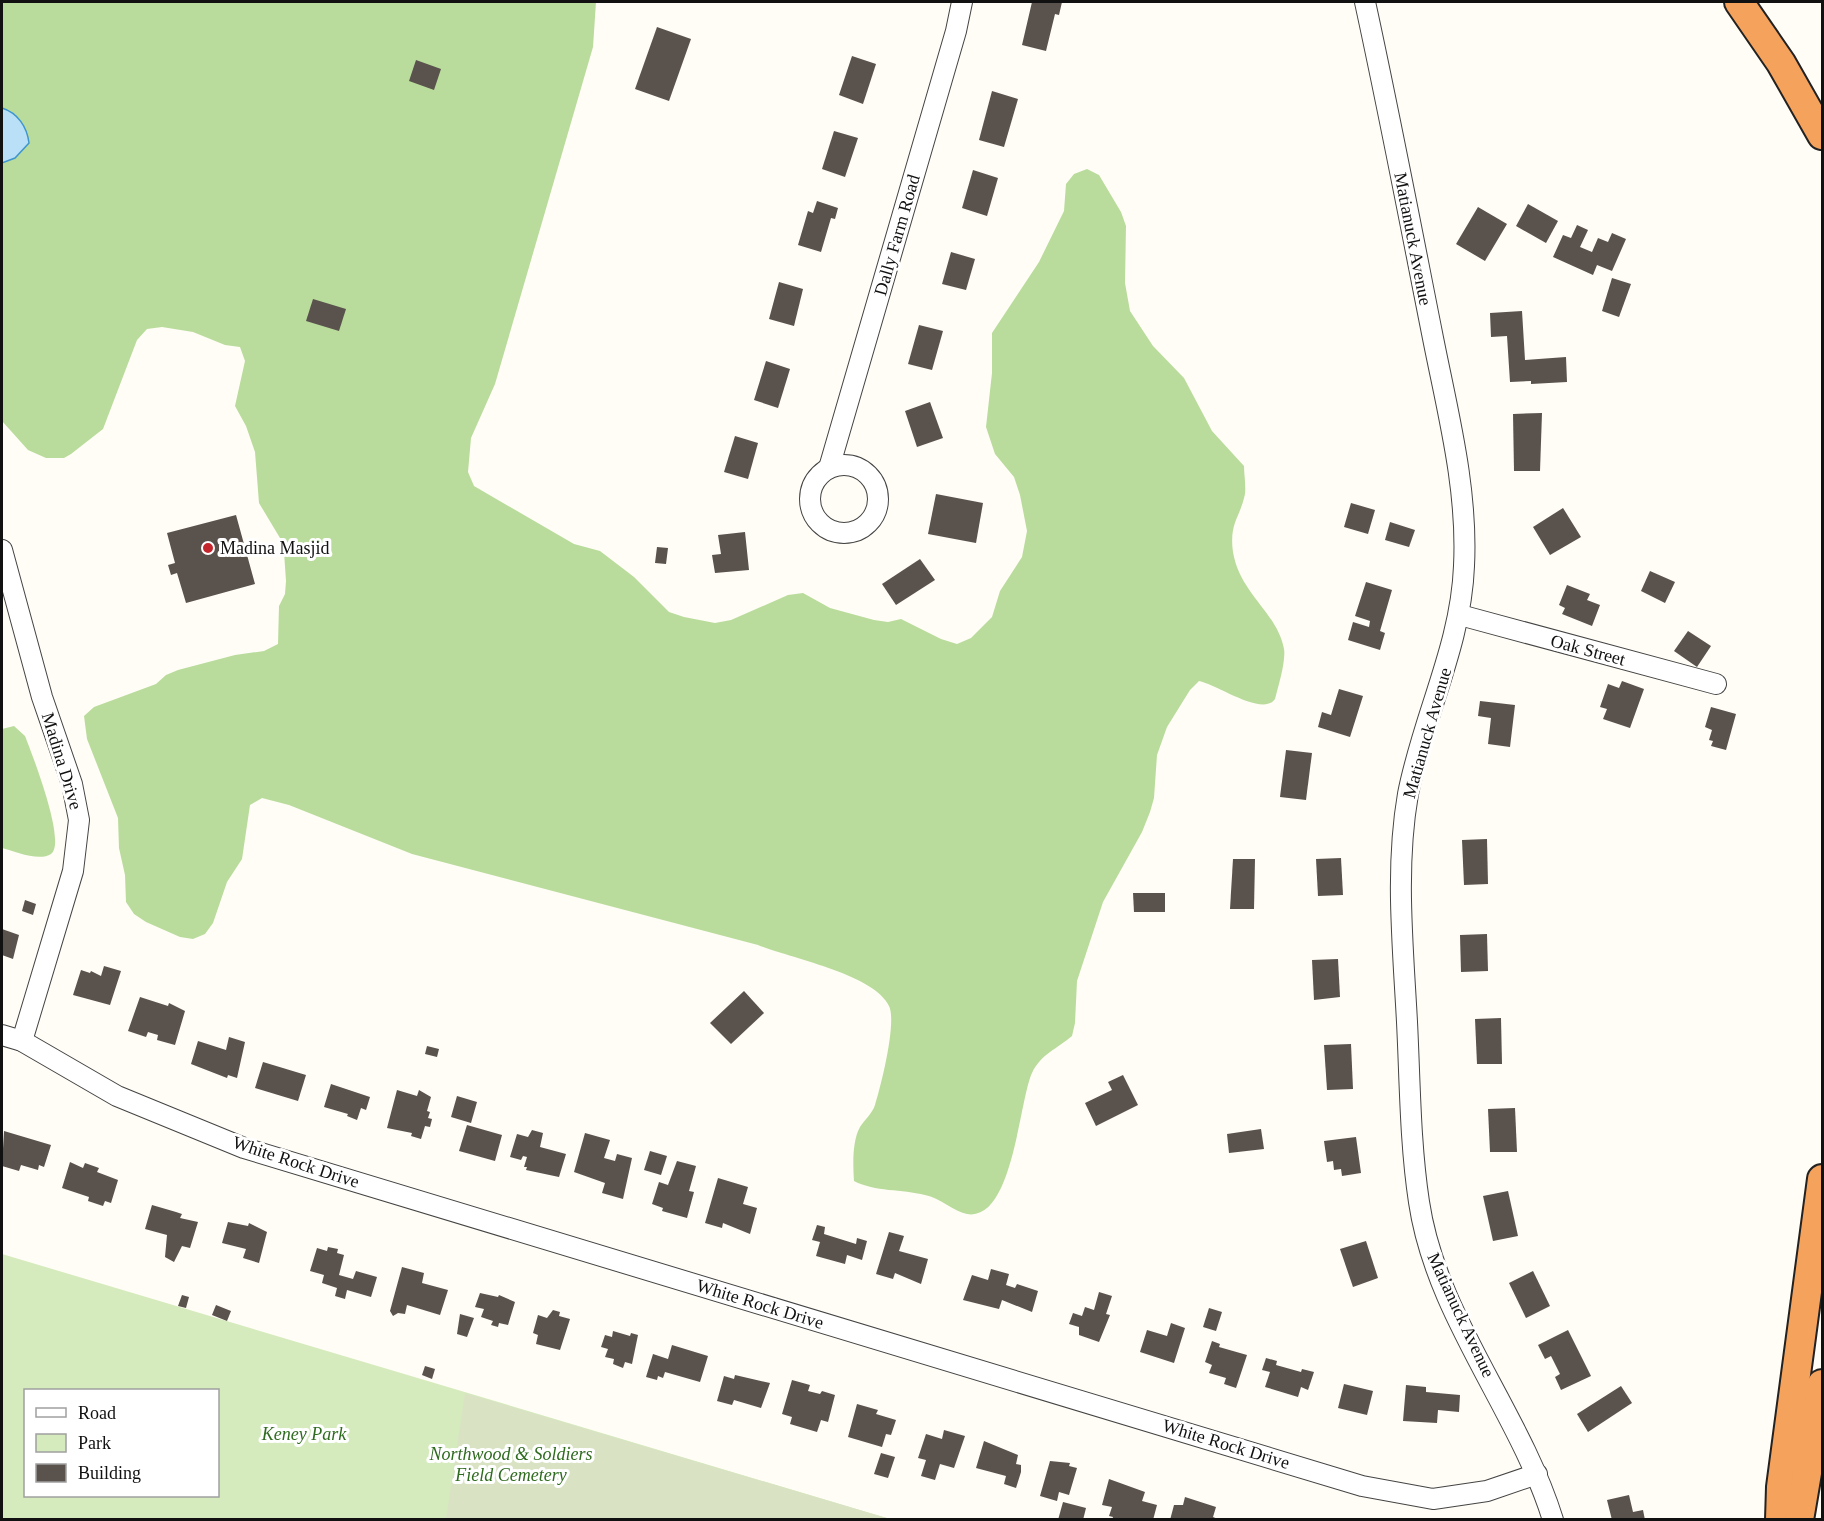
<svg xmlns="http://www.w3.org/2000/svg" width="1824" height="1521" viewBox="0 0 1824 1521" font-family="'Times New Roman',serif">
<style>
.green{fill:#d5ebbd;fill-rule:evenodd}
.forest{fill:#b9dc9c}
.cemetery{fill:#d9e3c4}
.water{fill:#b9e0f7;stroke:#3f96cf;stroke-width:1.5}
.building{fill:#5a524d}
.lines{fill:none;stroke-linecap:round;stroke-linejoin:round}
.minor-casing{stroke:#444;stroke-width:22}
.highway-casing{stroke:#222;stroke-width:32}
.minor{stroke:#fff;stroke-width:20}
.highway{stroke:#f5a25d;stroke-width:28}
.poi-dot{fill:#c4262e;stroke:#fff;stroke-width:2}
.labels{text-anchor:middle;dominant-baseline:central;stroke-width:6;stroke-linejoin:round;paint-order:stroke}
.street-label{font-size:18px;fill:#111;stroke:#fff}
.poi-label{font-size:18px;fill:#111;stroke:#fff;text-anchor:start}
.park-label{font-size:18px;font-style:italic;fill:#2f6b1f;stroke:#fff}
</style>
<rect width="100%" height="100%" fill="#fffdf5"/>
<path class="green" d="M2,1254l888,265h-888zM26,1390h192v106h-192z"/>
<g class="forest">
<path d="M2,2h594l-3,45 -98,337 -24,54 -3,34 6,14 100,58 26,7 34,26 35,35 15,5 31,6 16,-3 57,-25 15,-2 27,15 44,12 14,2 13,-3 40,20 16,5 14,-6 21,-21 8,-26 22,-34 5,-26 -7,-36 -6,-18 -19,-23 -9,-27 6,-54v-40l47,-71 25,-51 2,-27 8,-10 13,-5 12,6 22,37 5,14 -1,57 5,28 23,35 31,32 28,53 32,35c0,8 2,19 1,28 -5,24 -16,29 -12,58 7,42 44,60 51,97 2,12 -6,38 -9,50 -12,18 -57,-14 -76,-18l-9,9 -23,37 -10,28 -3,43 -4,14 -8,20 -39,70 -26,79 -2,42 -3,13c-15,13 -31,18 -40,37 -13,28 -19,149 -65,141 -14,-3 -27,-16 -42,-19 -23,-6 -50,-3 -71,-14 -1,-15 -2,-40 6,-54 5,-8 12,-13 15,-22 6,-19 22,-83 14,-99 -15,-32 -100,-48 -131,-61l-346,-91 -123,-49 -27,-7 -12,7 -8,54 -15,23 -14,41 -8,11 -12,5 -13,-2 -34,-15 -12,-8 -8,-12 -1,-27 -6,-27 -1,-30 -31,-79 -3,-23 10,-9 62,-23 10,-9 12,-5 57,-15 29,-4 14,-7 1,-38 6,-12 1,-13 -2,-29 -4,-14 -21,-35 -4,-51 -9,-26 -11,-20 10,-45 -5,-14 -15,-2 -32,-13 -31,-5 -15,2 -10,11 -34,89 -32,25 -7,4h-18l-18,-8 -26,-29v-258l13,-5 11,-28 -11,-16 -13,-6z"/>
<path d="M14,726l11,10c7,18 42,107 26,118 -12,8 -37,-3 -49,-6v-119z"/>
</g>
<polygon class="cemetery" points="465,1393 890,1519 446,1519"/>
<path class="water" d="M2,108c16,5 25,19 27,35l-14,15 -13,5z"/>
<g class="building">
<polygon points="1032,2 1062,2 1059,15 1055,14 1046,51 1022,45"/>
<polygon points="657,27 691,39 669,101 635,89"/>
<polygon points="852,56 876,64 863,104 839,95"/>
<polygon points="416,60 441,69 434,90 409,81"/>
<polygon points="992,91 1018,99 1004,147 979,140"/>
<polygon points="834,131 858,138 845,177 822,169"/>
<polygon points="973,170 998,178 987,216 962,208"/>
<polygon points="817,201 838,208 835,219 831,218 821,252 798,245 808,211 813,213"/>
<polygon points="1528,204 1558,221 1546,243 1516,226"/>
<polygon points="1478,207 1507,224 1485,261 1456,244"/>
<polygon points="1577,225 1588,230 1580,247 1592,252 1598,238 1608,242 1612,233 1626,239 1612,271 1597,265 1593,275 1553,257 1563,235 1571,238"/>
<polygon points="951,252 975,259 966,290 942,284"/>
<polygon points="1612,278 1631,284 1619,317 1602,311"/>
<polygon points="779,282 803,289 794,326 769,319"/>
<polygon points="313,299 346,309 339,331 306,321"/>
<polygon points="1522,311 1525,360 1566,357 1567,382 1531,384 1531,381 1510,382 1507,336 1491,337 1490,313"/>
<polygon points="919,325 943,331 932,370 908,364"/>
<polygon points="766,361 790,369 778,408 754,400"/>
<polygon points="930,402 943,438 917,447 905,411"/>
<polygon points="1542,413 1540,471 1514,471 1513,414"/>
<polygon points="735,436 758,443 748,479 724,472"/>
<polygon points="936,494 983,503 976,543 928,534"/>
<polygon points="1351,503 1375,510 1368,534 1344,527"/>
<polygon points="1563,508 1581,537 1550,555 1533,527"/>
<polygon points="236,515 255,584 186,603 177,573 171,575 168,565 175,563 167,533"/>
<polygon points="1390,522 1415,530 1409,547 1385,540"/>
<polygon points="745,532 749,570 715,573 712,555 721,554 718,535"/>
<polygon points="657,547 668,548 666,564 655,563"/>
<polygon points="920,559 935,580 896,605 882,584"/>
<polygon points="1650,571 1675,582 1665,603 1641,591"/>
<polygon points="1366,582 1392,590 1380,631 1385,633 1380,650 1348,640 1353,622 1369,627 1370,621 1355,616"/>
<polygon points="1567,585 1590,594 1587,600 1600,605 1592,626 1562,614 1565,608 1559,605"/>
<polygon points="1688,631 1711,646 1697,667 1674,651"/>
<polygon points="1622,681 1644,689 1630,728 1603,719 1607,709 1600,707 1608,684 1619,688"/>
<polygon points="1339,689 1363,696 1350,737 1318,727 1322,712 1331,715"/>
<polygon points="1480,701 1515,705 1510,747 1488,744 1491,718 1478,716"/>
<polygon points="1711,707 1736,714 1726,750 1711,746 1713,741 1709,740 1712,730 1705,727"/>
<polygon points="1286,750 1312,753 1306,800 1280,797"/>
<polygon points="1487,839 1488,884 1464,885 1462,840"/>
<polygon points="1341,858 1343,895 1318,896 1316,859"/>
<polygon points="1233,859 1255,859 1254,909 1230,909"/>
<polygon points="1133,893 1165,893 1165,912 1134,912"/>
<polygon points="25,900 36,904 33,915 22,911"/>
<polygon points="2,929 19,935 13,959 2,955"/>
<polygon points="1487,934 1488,971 1461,972 1460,935"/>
<polygon points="1338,959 1340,997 1314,1000 1312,960"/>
<polygon points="104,966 121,971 110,1005 73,995 81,970 90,973 91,971 101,976"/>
<polygon points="744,991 764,1013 731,1044 710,1023"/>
<polygon points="140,997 168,1006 169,1003 185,1011 175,1045 157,1040 158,1035 148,1032 146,1037 128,1031"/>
<polygon points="1501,1018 1502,1064 1477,1064 1475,1019"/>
<polygon points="229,1037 245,1042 237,1078 228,1075 227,1078 191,1064 198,1041 226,1050"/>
<polygon points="1351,1044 1353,1089 1327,1090 1324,1045"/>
<polygon points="427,1046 439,1049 437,1057 425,1054"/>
<polygon points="263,1062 306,1075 298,1101 255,1088"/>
<polygon points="1123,1075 1138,1105 1096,1126 1085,1103 1112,1090 1108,1082"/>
<polygon points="331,1084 370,1097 366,1110 361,1108 357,1120 347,1116 348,1114 324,1107"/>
<polygon points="397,1090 417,1096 419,1090 431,1097 427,1111 430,1112 428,1118 432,1119 430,1127 425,1126 421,1139 411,1136 412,1133 387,1128"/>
<polygon points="457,1096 477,1102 471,1123 451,1117"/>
<polygon points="1515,1108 1517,1152 1490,1152 1488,1109"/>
<polygon points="467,1125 502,1135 495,1161 459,1151"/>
<polygon points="1261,1129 1264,1149 1229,1153 1227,1134"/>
<polygon points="532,1130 543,1133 540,1147 566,1154 559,1177 526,1170 527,1167 524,1167 527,1157 523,1156 521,1160 510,1157 517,1134 528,1137"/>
<polygon points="4,1131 51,1145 44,1167 39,1165 38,1170 21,1165 19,1171 2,1166"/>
<polygon points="585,1133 610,1140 604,1158 615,1161 617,1154 632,1158 623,1199 602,1193 605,1183 574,1172"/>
<polygon points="1356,1137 1361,1173 1342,1176 1341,1169 1334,1170 1333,1161 1327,1162 1324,1141"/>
<polygon points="650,1151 667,1156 661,1175 644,1170"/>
<polygon points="677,1161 696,1166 689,1191 694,1192 687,1218 662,1211 663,1208 652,1204 659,1182 668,1185"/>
<polygon points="70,1162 83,1168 85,1163 99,1168 97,1172 118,1180 111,1203 105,1201 103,1206 88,1201 89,1197 62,1188"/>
<polygon points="718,1178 748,1187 743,1204 757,1208 750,1234 723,1223 722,1228 705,1223"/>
<polygon points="1508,1191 1518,1236 1493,1241 1483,1196"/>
<polygon points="152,1205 176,1212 182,1214 180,1218 198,1222 190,1248 182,1246 174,1262 165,1257 167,1235 145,1229"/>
<polygon points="228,1222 248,1226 249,1223 267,1232 259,1263 243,1258 246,1249 222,1243"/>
<polygon points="817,1225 825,1227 824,1234 856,1244 857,1238 867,1241 862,1260 847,1255 845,1264 816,1256 820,1242 812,1240"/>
<polygon points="889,1232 904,1236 899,1251 928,1259 921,1284 895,1273 893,1279 876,1274"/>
<polygon points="1366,1241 1378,1278 1353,1287 1340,1249"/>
<polygon points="328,1247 338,1249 337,1253 344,1255 339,1275 353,1279 356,1271 377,1277 371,1297 347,1290 345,1299 335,1296 337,1288 322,1283 324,1275 310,1271 317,1248 327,1251"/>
<polygon points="402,1267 424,1273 422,1283 448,1290 440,1315 407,1305 405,1314 398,1313 393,1316 390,1311"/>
<polygon points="991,1269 1009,1274 1006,1285 1015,1288 1017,1284 1038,1291 1032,1312 1002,1300 999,1309 963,1300 972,1275 988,1280"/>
<polygon points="1533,1271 1550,1306 1526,1318 1509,1283"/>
<polygon points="1099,1292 1112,1296 1106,1314 1110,1315 1099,1342 1079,1335 1079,1327 1069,1324 1073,1313 1082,1316 1085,1307 1094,1310"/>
<polygon points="480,1293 498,1297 499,1295 515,1302 508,1325 499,1323 498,1327 491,1325 493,1321 481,1317 484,1309 475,1307"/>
<polygon points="182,1295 189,1297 186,1308 178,1306"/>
<polygon points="216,1305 231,1311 227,1321 212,1315"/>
<polygon points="1209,1308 1222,1312 1216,1331 1203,1327"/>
<polygon points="553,1310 560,1312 559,1316 570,1319 560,1350 536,1344 538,1335 533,1333 538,1315 547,1318"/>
<polygon points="460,1314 474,1318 467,1337 457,1334"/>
<polygon points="1171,1323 1185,1328 1174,1363 1140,1352 1147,1330 1167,1336"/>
<polygon points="1568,1330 1591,1376 1561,1390 1555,1377 1560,1374 1551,1356 1545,1359 1538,1345"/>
<polygon points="613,1331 630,1336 631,1333 638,1335 632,1364 625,1362 623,1368 613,1364 614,1359 605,1357 608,1349 601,1347 605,1335 612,1337"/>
<polygon points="1212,1341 1220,1344 1219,1347 1247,1355 1236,1388 1224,1384 1226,1378 1209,1373 1212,1365 1205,1362"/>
<polygon points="672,1345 708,1356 700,1382 665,1372 663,1378 658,1376 657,1380 646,1377 653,1354 668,1359"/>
<polygon points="1266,1358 1277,1361 1276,1365 1301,1372 1302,1369 1314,1372 1308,1390 1301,1387 1298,1397 1265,1387 1270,1372 1262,1370"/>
<polygon points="425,1366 435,1369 432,1379 422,1375"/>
<polygon points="735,1375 770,1383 761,1408 734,1400 732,1405 717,1401 724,1376 734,1379"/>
<polygon points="792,1380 810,1385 808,1391 820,1394 822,1391 835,1395 828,1422 821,1420 817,1432 790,1424 792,1417 782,1414"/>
<polygon points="1344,1384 1373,1391 1367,1415 1338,1408"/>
<polygon points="1406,1385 1426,1387 1426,1392 1460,1395 1459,1412 1438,1410 1437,1423 1403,1421"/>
<polygon points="1621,1386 1632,1403 1588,1432 1577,1414"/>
<polygon points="857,1404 878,1410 876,1414 896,1420 891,1435 886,1434 882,1447 848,1437"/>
<polygon points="944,1430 965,1436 954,1468 940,1464 935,1480 921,1476 926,1460 918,1458 926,1434 942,1439"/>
<polygon points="984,1441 1018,1455 1016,1464 1021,1465 1021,1472 1016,1488 1004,1484 1006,1476 976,1468"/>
<polygon points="881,1453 895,1457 888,1478 874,1474"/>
<polygon points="1050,1461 1070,1463 1069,1466 1077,1468 1069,1495 1059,1492 1057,1501 1040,1496"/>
<polygon points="1109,1479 1145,1492 1142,1501 1157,1505 1153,1520 1112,1520 1113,1517 1109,1516 1112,1507 1102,1505"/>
<polygon points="1629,1495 1633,1512 1643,1510 1645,1520 1612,1520 1607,1500"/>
<polygon points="1185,1497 1216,1507 1213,1517 1220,1520 1170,1520 1174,1505 1183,1505"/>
<polygon points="1063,1502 1086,1508 1083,1520 1058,1520"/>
</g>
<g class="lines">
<defs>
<g id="minor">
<path d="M1365,2c24,110 45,220 67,331 15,77 36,154 32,233 -3,80 -41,150 -56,228 -13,75 -5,152 -1,228 3,59 3,121 12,180 17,115 100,208 134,318"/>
<circle cx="844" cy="499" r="34"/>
<polyline points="829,468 956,31 962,2"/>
<polyline points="2,550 42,697 72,784 79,820 73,871 22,1041"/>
<polyline points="1460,615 1716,684"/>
<polyline points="2,1035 22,1041 117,1096 244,1148 1362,1486 1433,1499 1487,1491 1537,1474"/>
</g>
<g id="highway">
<polyline points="1739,2 1781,63 1822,135"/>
<polyline points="1780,1520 1781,1487 1822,1179"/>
<polyline points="1799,1520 1822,1384"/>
</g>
</defs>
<use href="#minor" class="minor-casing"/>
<use href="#highway" class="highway-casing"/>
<use href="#minor" class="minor"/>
<use href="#highway" class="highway"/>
</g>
<circle class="poi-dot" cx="208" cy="548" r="6"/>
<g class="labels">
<g class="street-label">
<text transform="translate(897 235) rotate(-74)">Dally Farm Road</text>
<text transform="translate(1413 239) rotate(79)">Matianuck Avenue</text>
<text transform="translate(1588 650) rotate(15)">Oak Street</text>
<text transform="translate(1427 733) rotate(-74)">Matianuck Avenue</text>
<text transform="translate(62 761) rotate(73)">Madina Drive</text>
<text transform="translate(296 1162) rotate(18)">White Rock Drive</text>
<text transform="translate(760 1304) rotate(17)">White Rock Drive</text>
<text transform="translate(1461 1315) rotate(65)">Matianuck Avenue</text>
<text transform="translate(1226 1444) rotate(17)">White Rock Drive</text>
</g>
<g class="poi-label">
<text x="220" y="548">Madina Masjid</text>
</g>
<g class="park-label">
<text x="304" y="1434">Keney Park</text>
<text x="511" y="1454">Northwood &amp; Soldiers<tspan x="511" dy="21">Field Cemetery</tspan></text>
</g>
</g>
<rect width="1824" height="1521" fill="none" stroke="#111111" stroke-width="6"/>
<rect x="24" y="1389" width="195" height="108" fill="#ffffff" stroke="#a0a0a0" stroke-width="1.5"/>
<rect x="36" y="1408" width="30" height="9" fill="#ffffff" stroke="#a0a0a0" stroke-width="1.5"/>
<text x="78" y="1419" font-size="18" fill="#111111">Road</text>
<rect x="36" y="1434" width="30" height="18" fill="#d5ebbd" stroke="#a0a0a0" stroke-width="1.5"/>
<text x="78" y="1449" font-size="18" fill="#111111">Park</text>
<rect x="36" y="1464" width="30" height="18" fill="#5a524d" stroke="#a0a0a0" stroke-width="1.5"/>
<text x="78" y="1479" font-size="18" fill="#111111">Building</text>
</svg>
